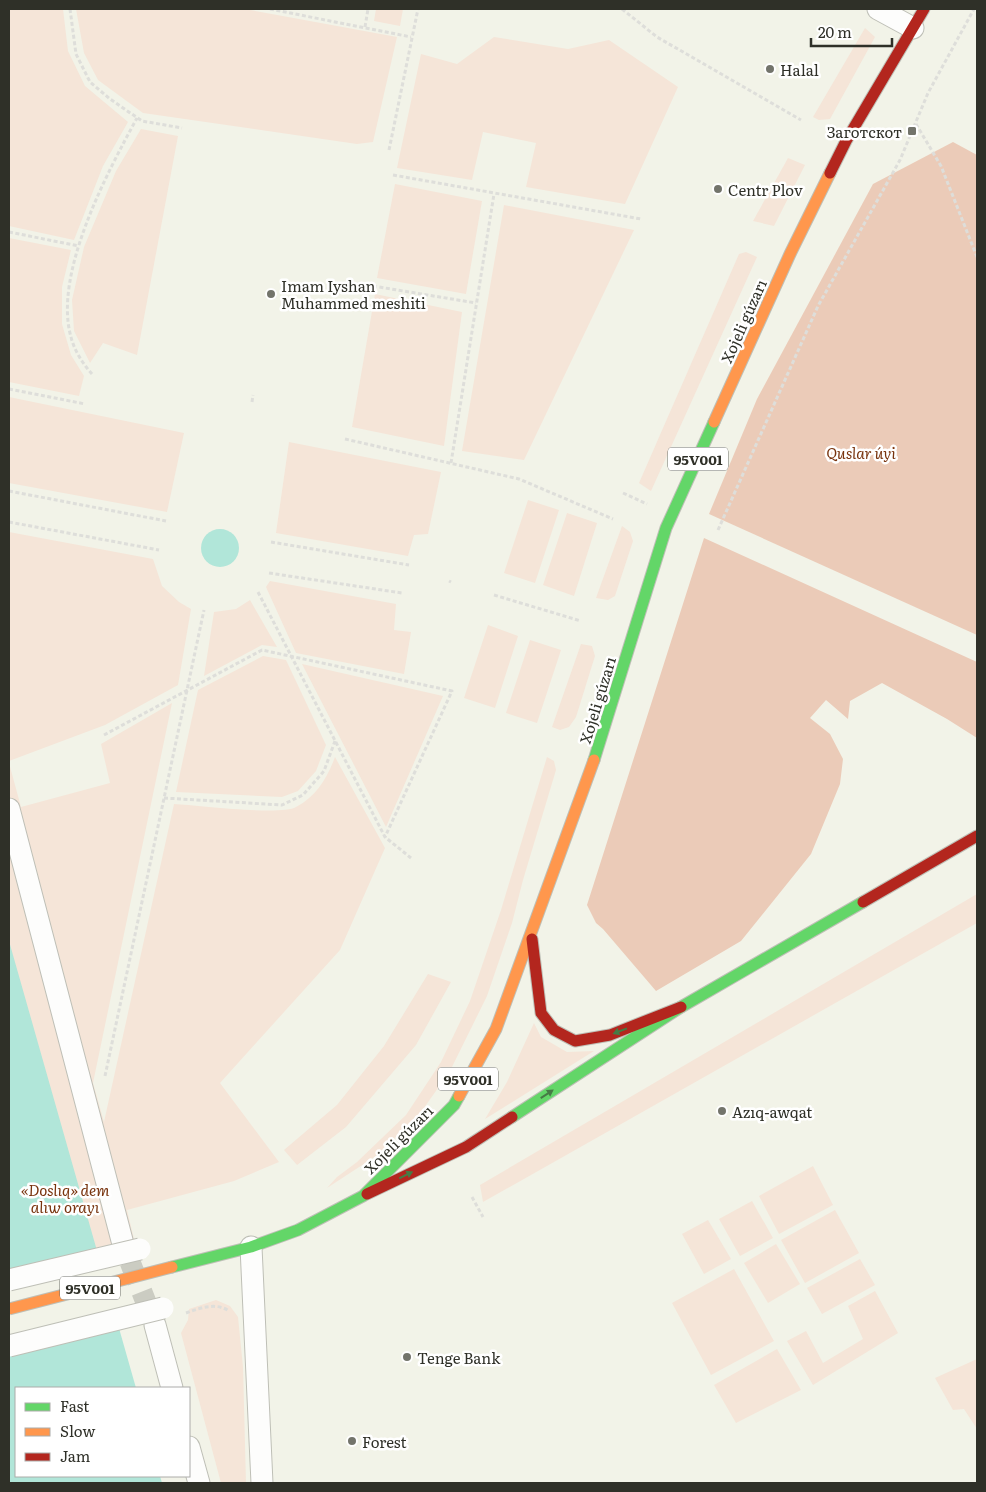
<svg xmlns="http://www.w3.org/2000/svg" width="986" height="1492" viewBox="0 0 986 1492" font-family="Literata,serif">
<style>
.green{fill:#f5e5d8}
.forest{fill:#ebcbb8}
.water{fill:#b1e6d9}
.pier{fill:#f2f3e8}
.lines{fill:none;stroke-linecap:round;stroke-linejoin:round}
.street-tunnel{stroke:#cbccc2;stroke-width:21;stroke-dasharray:21 11;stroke-linecap:butt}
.street-casing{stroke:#bebfb6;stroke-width:23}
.fast-casing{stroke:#bebfb6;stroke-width:13}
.slow-casing{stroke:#bebfb6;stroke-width:13}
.jam-casing{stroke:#bebfb6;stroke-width:13}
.path{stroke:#dededa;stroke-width:3;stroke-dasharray:4 2.5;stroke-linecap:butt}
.street{stroke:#fdfdfc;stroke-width:21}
.fast{stroke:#63d668;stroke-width:11}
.slow{stroke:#ff974d;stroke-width:11}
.jam{stroke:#b3261e;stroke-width:11}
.street-bridge-casing{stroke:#bebfb6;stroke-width:23;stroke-linecap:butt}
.slow-bridge-casing{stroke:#bebfb6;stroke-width:13;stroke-linecap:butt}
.street-bridge{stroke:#fdfdfc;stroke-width:21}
.slow-bridge{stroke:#ff974d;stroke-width:11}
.oneway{fill:#467b45}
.poi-dot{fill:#73746b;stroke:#fff;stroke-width:2}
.labels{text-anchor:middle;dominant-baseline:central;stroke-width:5;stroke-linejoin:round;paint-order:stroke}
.shield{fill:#fff;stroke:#6d6e68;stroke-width:1}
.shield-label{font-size:14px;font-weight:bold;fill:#2f3028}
.poi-label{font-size:15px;fill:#2f3028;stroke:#fff;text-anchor:start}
.street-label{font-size:15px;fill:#2f3028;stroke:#fff}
.park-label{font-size:15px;font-style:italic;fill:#78330d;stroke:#fff}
</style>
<rect width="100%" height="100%" fill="#f2f3e8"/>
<g class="green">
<polygon points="9,9 63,9 68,51 85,86 128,122 103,166 74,240 9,226"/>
<polygon points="76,9 245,9 397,37 373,142 357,144 143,113 98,80 84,53"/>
<polygon points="376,9 403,9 400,26 374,21"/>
<polygon points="865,28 875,37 830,119 819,120 813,117"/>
<polygon points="494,37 568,49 609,40 678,87 625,204 526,187 536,143 483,132 472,180 397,168 421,54 457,64"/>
<polygon points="141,129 178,136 137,355 103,343 90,363 74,331 72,300 84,247 116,171"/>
<polygon points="788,158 805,165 774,226 753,221"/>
<polygon points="395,184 482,201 466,294 377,278"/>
<polygon points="504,205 634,230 524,460 462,451"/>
<polygon points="9,238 71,250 62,287 62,324 71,355 84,376 79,396 9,382"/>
<polygon points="746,252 757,257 651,491 639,483 739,254"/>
<polygon points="375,294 462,312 444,446 352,427"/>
<polygon points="9,397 184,433 167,512 9,483"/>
<polygon points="289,442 441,472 428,534 414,535 408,556 276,533"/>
<polygon points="528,500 559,510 535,583 504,573"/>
<polygon points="567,513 597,523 574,596 543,585"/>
<polygon points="622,526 630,532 633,541 615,596 608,600 596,598"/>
<polygon points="9,532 153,559 162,586 179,602 191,609 178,685 105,725 9,761"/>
<polygon points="270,581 396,604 394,630 411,632 404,674 296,653 266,587"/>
<polygon points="250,600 277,647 262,645 204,676 214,612 236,609"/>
<polygon points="488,625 518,636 495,708 464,698"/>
<polygon points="530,640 561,650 537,723 506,713"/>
<polygon points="581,644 592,646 595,656 576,717 569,727 560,730 552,727"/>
<polygon points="263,656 286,660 326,745 316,771 298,791 282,797 176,792 198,690"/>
<polygon points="302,664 443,696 386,827"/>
<path d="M172,703l-79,380 11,39 70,-318c23,1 106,12 122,3 21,-11 31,-29 39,-50l50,91 -45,102 -120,133 59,79 -45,19 -107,29 7,29 -125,30v-506l12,44 89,-24 -9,-39z"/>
<polygon points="547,757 554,761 556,770 523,880 512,923 487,996 450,1071 419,1115 376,1156 327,1188 337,1177 357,1162 406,1115 441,1062 470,1001 501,910"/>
<polygon points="977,894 977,923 483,1202 480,1185"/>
<polygon points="428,974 451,982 416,1045 346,1127 297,1165 284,1150 337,1105 384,1046"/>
<polygon points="534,1023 541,1037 567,1052 594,1051 485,1119 507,1082"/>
<polygon points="813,1166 833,1205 779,1234 759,1196"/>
<polygon points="752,1201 773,1238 740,1256 719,1219"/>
<polygon points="835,1210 859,1253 805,1283 781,1240"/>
<polygon points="708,1220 731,1259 704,1274 682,1234"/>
<polygon points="776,1244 800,1284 768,1303 744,1263"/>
<polygon points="860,1259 875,1285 822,1314 807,1288"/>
<polygon points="734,1269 774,1341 711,1375 672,1303"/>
<polygon points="875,1291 898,1333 813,1385 787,1341 806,1331 823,1363 863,1339 848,1306"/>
<polygon points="216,1300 230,1306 238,1317 243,1367 246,1483 221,1483 181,1333 188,1320 189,1309"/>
<polygon points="777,1349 801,1390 736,1423 714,1385"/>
<polygon points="977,1359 977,1429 964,1409 953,1410 935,1378"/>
</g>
<g class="forest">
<polygon points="953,142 977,155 977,635 709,514 757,399 873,184"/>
<polygon points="704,538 977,662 977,738 947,719 882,683 850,701 848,719 826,700 810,718 830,734 843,759 840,784 811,854 741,941 656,991 603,929 596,923 587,905"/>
</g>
<g class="water">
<circle cx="220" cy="548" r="19"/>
<polygon points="9,941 136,1388 16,1388 16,1476 160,1476 162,1483 9,1483"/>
</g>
<polygon class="pier" points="99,1249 120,1321 9,1349 9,1272"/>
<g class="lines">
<polyline class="street-tunnel" points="130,1262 155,1325"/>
<defs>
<g id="street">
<polyline points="878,9 913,28"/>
<polyline points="9,809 124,1248"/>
<polyline points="251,1247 262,1483"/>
<polyline points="155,1325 172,1388"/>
<polyline points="189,1447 199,1483"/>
</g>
<g id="fast">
<polyline points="594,760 666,528 714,422"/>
<polyline points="512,1117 681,1007 863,902"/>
<polyline points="172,1267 251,1247 298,1230 363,1196 454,1105 459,1096"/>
</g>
<g id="slow">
<polyline points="714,422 790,254 830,173"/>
<polyline points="459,1096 496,1029 594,760"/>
</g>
<g id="jam">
<polyline points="830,173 846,141 924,9"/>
<polyline points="863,902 977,836"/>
<polyline points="532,939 541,1013 554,1030 575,1041 610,1035 681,1007"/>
<polyline points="367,1194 466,1147 512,1117"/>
</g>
</defs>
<use href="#street" class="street-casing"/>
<use href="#fast" class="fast-casing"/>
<use href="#slow" class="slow-casing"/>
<use href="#jam" class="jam-casing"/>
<g class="path">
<polyline points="70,9 76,54 90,82 110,99 142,121 182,128"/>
<polyline points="270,9 411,37"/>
<polyline points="622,9 657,37 801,120"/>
<polyline points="365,27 368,9"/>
<polyline points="916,124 941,166 977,257"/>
<polyline points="389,150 418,9"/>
<polyline points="393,175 641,219"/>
<polyline points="9,232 79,246"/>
<polyline points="373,286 476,303"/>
<path d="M92,374c-9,-10 -18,-24 -21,-37 -18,-63 36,-164 66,-219"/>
<polyline points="9,389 85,404"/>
<polyline points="252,402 253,395"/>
<polyline points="345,439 519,479 613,519"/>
<polyline points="451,463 494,194"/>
<polyline points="9,491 166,521"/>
<polyline points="623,493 647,504"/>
<polyline points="9,522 159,550"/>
<polyline points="718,530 818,306 900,160 928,93 974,9"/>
<polyline points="271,542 409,565"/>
<polyline points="269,573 402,593"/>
<polyline points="449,581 451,582"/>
<polyline points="258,592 385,837 411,858"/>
<polyline points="494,595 581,621"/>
<polyline points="104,735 262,650 452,691 385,837"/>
<polyline points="164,798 282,805 303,795 324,771 335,741"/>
<polyline points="105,1076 204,610"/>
<polyline points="472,1197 483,1217"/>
<path d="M186,1313c14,-5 30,-11 43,-2"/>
</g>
<use href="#street" class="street"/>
<use href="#fast" class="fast"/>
<use href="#slow" class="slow"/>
<use href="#jam" class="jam"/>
<defs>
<g id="street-bridge">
<polyline points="9,1280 140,1249"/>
<polyline points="9,1346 163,1308"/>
</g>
<polyline id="slow-bridge" points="9,1309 172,1267"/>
</defs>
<use href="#street-bridge" class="street-bridge-casing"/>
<use href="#slow-bridge" class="slow-bridge-casing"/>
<use href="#street-bridge" class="street-bridge"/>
<use href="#slow-bridge" class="slow-bridge"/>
</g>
<defs><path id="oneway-solid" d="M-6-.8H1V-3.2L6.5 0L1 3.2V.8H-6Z" transform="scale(1.25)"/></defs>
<g class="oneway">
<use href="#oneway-solid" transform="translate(620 1031) rotate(159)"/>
<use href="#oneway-solid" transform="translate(547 1094) rotate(-33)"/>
<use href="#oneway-solid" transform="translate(406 1175) rotate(-26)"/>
</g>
<g class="poi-dot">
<circle cx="770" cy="69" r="5"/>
<rect x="907" y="126" width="10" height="10" rx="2.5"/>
<circle cx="718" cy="189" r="5"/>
<circle cx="271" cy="294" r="5"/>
<circle cx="722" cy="1111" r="5"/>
<circle cx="407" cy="1357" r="5"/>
<circle cx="352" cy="1441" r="5"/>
</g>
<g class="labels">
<g class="shield">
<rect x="668" y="447.5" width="60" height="23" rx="4"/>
<rect x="438" y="1067.5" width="60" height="23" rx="4"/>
<rect x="60" y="1276.5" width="60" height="23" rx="4"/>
</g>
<g class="shield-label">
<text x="698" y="459">95V001</text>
<text x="468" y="1079">95V001</text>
<text x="90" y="1288">95V001</text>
</g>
<g class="poi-label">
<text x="780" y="69">Halal</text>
<text x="902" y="131" text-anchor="end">Заготскот</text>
<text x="728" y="189">Centr Plov</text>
<text x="281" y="285">Imam Iyshan<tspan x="281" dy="17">Muhammed meshiti</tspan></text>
<text x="732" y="1111">Azıq-awqat</text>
<text x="417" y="1357">Tenge Bank</text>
<text x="362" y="1441">Forest</text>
</g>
<g class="street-label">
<text transform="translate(743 321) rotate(-66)">Xojeli gúzarı</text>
<text transform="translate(597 700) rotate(-73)">Xojeli gúzarı</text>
<text transform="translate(398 1139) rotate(-45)">Xojeli gúzarı</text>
</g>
<g class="park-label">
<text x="861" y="452">Quslar úyi</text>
<text x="65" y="1189">«Doslıq» dem<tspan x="65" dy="17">alıw orayı</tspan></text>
</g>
</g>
<rect width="986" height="1492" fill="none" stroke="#2f3028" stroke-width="20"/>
<rect x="15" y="1387" width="175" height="90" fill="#ffffff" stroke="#acaca9"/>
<rect x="25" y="1403" width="25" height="8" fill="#63d668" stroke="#acaca9"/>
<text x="60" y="1412" font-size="15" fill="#2f3028">Fast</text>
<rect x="25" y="1428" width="25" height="8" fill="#ff974d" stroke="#acaca9"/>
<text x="60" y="1437" font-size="15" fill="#2f3028">Slow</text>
<rect x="25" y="1453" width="25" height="8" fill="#b3261e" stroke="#acaca9"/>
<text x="60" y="1462" font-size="15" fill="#2f3028">Jam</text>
<path d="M811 38v8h81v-8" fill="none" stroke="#2f3028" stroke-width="2.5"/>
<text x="818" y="38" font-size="15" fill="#2f3028" stroke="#ffffff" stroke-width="4" paint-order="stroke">20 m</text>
</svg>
